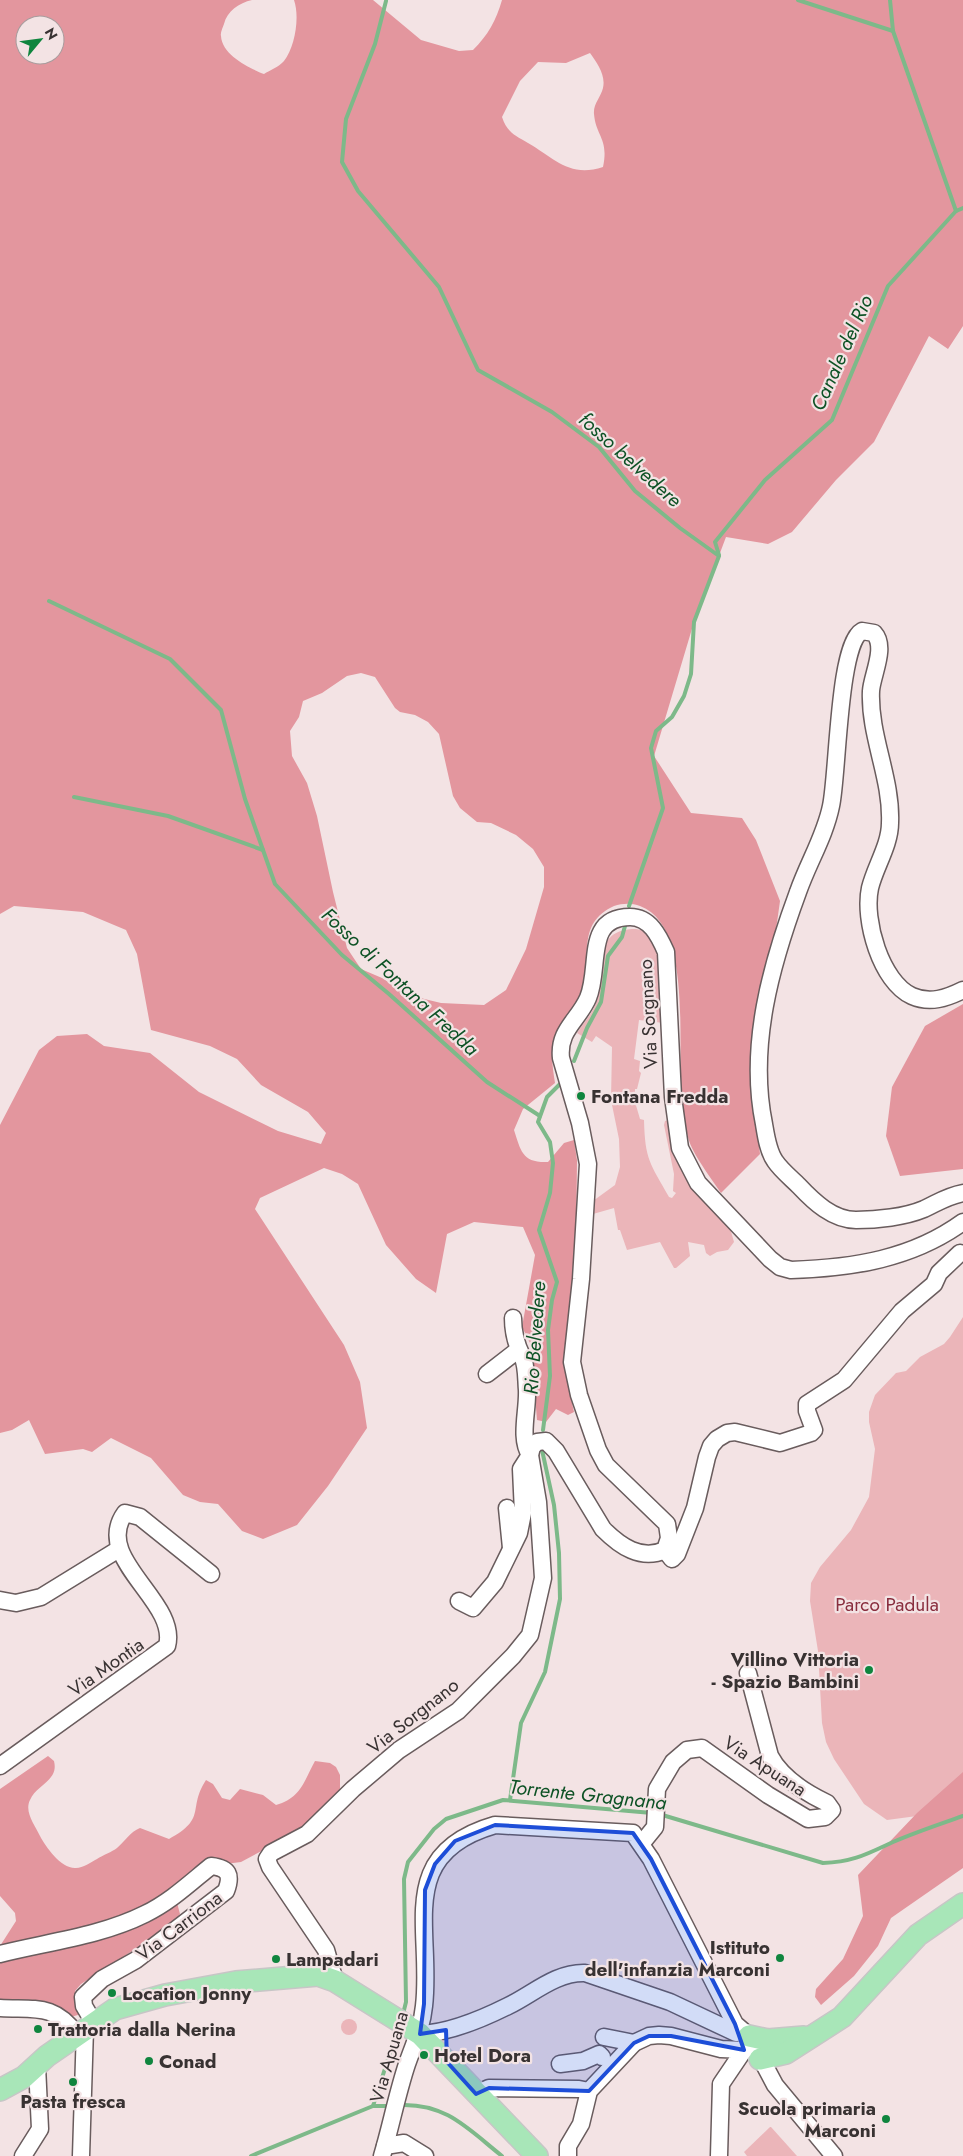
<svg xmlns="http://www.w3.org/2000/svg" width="963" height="2156" viewBox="0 0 963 2156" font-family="Jost,sans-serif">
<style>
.green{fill:#ebb5b9}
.forest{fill:#e3969e;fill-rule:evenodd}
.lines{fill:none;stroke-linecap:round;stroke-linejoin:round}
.stream{stroke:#7db989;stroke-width:4}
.minor-casing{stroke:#695c5d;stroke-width:19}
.major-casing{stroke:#c7c6c6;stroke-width:24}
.minor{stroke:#fff;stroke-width:16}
.major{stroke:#a8e6b8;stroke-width:21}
.marked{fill:#1d4ed8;fill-opacity:0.2;stroke:#1d4ed8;stroke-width:4;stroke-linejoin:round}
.poi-dot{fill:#0f853e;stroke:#f3e3e4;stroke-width:2}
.labels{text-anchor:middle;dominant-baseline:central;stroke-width:4.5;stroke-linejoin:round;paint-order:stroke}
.street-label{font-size:19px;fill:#383232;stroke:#f3e3e4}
.poi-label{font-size:19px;font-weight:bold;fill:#383232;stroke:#f3e3e4;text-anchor:start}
.park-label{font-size:19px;fill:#892e3e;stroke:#f3e3e4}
.water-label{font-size:20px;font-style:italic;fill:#0d5225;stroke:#f3e3e4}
</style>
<rect width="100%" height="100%" fill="#f3e3e4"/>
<g class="green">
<path d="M636,929l9,2 12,14 5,21 2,57 -25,-3 -5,39 6,2 -1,10 2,2 -4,16h-2v13l5,17 4,1c1,40 6,43 25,77l3,1 4,-5 -3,-2 1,-17 -10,-49 1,-4 4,-1 61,108 4,14 -6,8 -11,2 -7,4 -4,-3 -2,-8 -16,-3 2,14 -14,12h-2l-14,-26 -33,8 -7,-20h-2l-4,-22 -21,6v-13l22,-16 5,-18 -1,-28 -8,-39 1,-53 -16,-11 -4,6 -15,-9c6,-10 17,-21 20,-33 10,-31 -7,-71 39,-71z"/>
<polygon points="963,1317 963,1799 932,1814 887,1820 864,1804 834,1759 826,1742 822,1723 818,1651 810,1601 811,1583 820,1567 851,1530 869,1497 875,1449 869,1422 869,1412 875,1395 896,1373 906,1371 920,1357 944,1344 950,1337"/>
<circle cx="349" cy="2027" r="8"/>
<polygon points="770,2127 771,2127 797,2156 747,2156 744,2152"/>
</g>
<g class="forest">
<path d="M0,0h252c-13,3 -25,11 -28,24 -1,3 -4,9 -3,12 1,19 28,32 43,38 6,-4 15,-7 20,-13 11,-14 16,-44 10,-61h79l48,40 38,11 14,-1c15,-15 23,-29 29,-50h461v326l-15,23 -19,-13 -55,106 -38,38 -44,52 -24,12 -42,-7 -32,85 -40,134 37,57 51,5 14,22 24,61 -6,43 -22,88 1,59 7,63 -39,39c-10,-15 -21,-29 -29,-45 -5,-10 -7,-25 -9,-37 -9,-50 14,-184 -43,-205 -8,-3 -17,-3 -26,0 -39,18 -21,52 -32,83 -5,14 -15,26 -23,39 -10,17 -7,36 -4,55l-32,26 -9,21c7,21 8,33 34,32l16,-19 10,-3 3,20 -1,92 -13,110 11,50 -6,3 -12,-6 -10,13 -9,-2 -6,-75 -9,-18 13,-72 -12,-28 -49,-5 -27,12 -11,59 -20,-14 -30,-34 -28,-61 -16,-10 -18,-6 -64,30 -5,11 89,136 16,37 7,46 -39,58 -31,39 -34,14 -21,-8 -24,-27 -18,-2 -17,-7 -32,-37 -40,-20 -19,14 -9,-3 -38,5 -16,-34 -17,10 -12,3v-308l39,-75 18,-14 30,-2 17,12 46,7 49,39 79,39 43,13 5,-11 -18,-21 -47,-27 -24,-26 -27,-13 -59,-16 -14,-76 -11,-24 -43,-18 -69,-6 -14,8zM25,25h30v30h-30zM590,53c7,10 16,22 13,35 -2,9 -10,16 -9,26 2,23 15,24 9,53 -34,11 -49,-9 -75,-24 -14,-8 -21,-11 -26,-26l18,-36 18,-19 28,1zM361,673l14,4 20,31 5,4 15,3 13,7 11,12 14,62 7,12 17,14 14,1 25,12 17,14 11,18v20l-18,62 -20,41 -22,15 -43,-2 -33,-8 -26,-17 -21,-9 -14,-21 -14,-56 -16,-76 -10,-33 -15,-27 -2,-25 9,-14 4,-16 19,-8 25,-17z"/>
<polygon points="963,1004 963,1169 900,1176 886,1136 892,1087 925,1026"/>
<path d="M48,1756l6,5c5,20 -17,23 -24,39 -6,12 5,25 10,36 6,11 21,33 36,32 7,0 15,-6 21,-9 6,-4 15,-7 20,-11 8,-7 13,-16 23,-20l29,11c39,-21 18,-30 37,-59l7,4 9,14 8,2 10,-11 23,6 13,10c25,-7 28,-24 39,-44l15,2 6,4 4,8v16l-45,42 -54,29 -16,2 -49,35 4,15 -9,12 -90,58 -6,7 6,23 -10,3 -71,-14v-57l16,-25 -1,-8 -15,-17v-107z"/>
<polygon points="963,1772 963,1868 891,1918 878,1946 854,1976 821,2005 815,1997 816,1989 843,1959 863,1916 858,1875 917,1813"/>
</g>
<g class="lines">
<g class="stream">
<polyline points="798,0 893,31"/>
<polyline points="890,0 893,31 956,211"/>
<polyline points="386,1 375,44 346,119 342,162 358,191 439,287 478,370 552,412 599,447 635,491 680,528 719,556 694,622 691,674 684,696 672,717 656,731 651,748 663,808 629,906"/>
<polyline points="719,555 715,542 765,480 832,420 888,286 956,211 963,208"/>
<polyline points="49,601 170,659 221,710 245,799 275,884 342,955 389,994 487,1082 540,1116"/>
<polyline points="74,797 168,816 263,850"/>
<polyline points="574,1061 587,1028 601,1002 608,956 622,937 625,926"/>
<polyline points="543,1430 550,1376 548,1330 552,1300 557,1282 539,1230 550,1193 553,1163 550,1142 538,1122 547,1097 561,1083"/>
<polyline points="510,1800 521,1723 545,1672 560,1599 559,1553 554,1505 542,1450"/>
<path d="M659,1814l164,49c30,-1 44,-9 70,-21 23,-10 47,-18 70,-26"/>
<polyline points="403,2014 406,2002 404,1879 408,1862 434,1829 446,1819 503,1800 652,1813"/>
<path d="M400,2105c46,-2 68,24 102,51"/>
<polyline points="373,2106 398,2028"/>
<polyline points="251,2156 373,2106 391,2106"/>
</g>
<defs>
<g id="minor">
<path d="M963,990c-16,8 -33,14 -51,6 -31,-14 -49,-76 -42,-108 5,-21 20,-43 20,-65 2,-45 -21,-87 -19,-132 1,-16 16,-44 3,-58l-12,-2c-24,13 -24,144 -31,175 -6,30 -23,57 -33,86 -27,73 -50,154 -34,232 2,12 4,27 11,37 6,9 16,17 24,25 15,16 34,34 57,34 21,0 49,-3 68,-11 15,-7 23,-13 39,-16"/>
<polyline points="487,1374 518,1350"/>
<polyline points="507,1508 511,1548"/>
<polyline points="665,1550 672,1559 677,1554 695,1508 707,1457 711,1446 717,1439 727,1433 735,1432 780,1443 811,1433 814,1430 807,1411 807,1404 844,1380 902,1311 934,1284 939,1273 960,1253"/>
<polyline points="0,1600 16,1603 41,1597 119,1549"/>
<path d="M459,1601l14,7 22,-26 24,-49 4,-20 -2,-44 9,-14c-11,-17 -2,-44 -3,-65 -1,-10 0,-25 -5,-34 -6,-12 -9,-24 -9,-38"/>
<path d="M0,1766l167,-120c12,-45 -75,-87 -42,-133l15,4 71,57"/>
<path d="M642,1843l13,-16 2,-38 16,-27 14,-12 15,-2 66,47 40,24 17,-2 7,-7 -5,-7c-21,-10 -46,-26 -57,-47l-22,-83"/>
<path d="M0,1954c48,-12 101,-18 145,-40 25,-12 45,-31 66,-48 18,2 21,9 15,25l-90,69 -34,19 -19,18 1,9 10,17"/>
<path d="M335,1981l-9,-31 -56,-83 -3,-8 4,-6 36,-19 46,-45 46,-39 59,-39 55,-55 17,-21 13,-57 -5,-76 -8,-47 2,-8 5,-5 9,-1 10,10 47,78c17,17 38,32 62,21l4,-12 -2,-14 -61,-59 -8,-15 -19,-55 -7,-33 9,-83 7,-115 -8,-41 -19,-65c-3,-28 17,-37 27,-60 13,-31 -4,-81 42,-81 20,0 29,19 36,35l7,145 7,51 18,35 72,76 10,8 11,3c62,-2 121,-11 172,-48"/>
<path d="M0,2008c35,2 54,-5 77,27"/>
<path d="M420,2034c29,-1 62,-15 88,-28 25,-12 48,-34 77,-33l85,29 66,31"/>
<polyline points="604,2037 634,2043"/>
<polyline points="560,2064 583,2061 599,2054 602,2057"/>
<polyline points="476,2094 489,2088 579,2089 589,2091"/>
<polyline points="385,2146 404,2143 425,2156"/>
<polyline points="23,2156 40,2129 37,2066"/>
<polyline points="81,2156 85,2028"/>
<path d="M382,2156c9,-30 15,-62 25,-92 7,-20 15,-37 17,-58 9,-77 -30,-152 71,-181l138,8 18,26 84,165 14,12 26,49 59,71"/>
<polyline points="568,2156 568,2146 581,2124 589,2091 634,2043 649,2036 659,2035 671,2036 721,2049 744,2050 721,2084 719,2156"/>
</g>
<g id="major">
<polyline points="749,2036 768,2040 804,2037"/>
<polyline points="760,2059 786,2053 842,2017 918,1935 963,1904"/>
<polyline points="0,2090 24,2077 47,2056 115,2009 165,1995 236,1982 318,1975 335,1981 420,2034 537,2156"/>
</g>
</defs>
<use href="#minor" class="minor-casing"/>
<use href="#major" class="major-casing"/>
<use href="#minor" class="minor"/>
<use href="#major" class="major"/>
</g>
<path class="marked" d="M495,1825l138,8 18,26 84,165 9,26 -73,-14h-22l-15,7 -45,48 -100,-3 -13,6 -29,-32 -1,-32 -26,4 4,-30 1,-114 10,-26 20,-23z"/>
<g class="poi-dot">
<circle cx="581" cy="1096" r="5"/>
<circle cx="869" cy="1670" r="5"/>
<circle cx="780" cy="1958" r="5"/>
<circle cx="276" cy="1959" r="5"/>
<circle cx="112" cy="1993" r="5"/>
<circle cx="38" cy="2029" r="5"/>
<circle cx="424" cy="2055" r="5"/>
<circle cx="149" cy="2061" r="5"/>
<circle cx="73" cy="2082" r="5"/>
<circle cx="886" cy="2119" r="5"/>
</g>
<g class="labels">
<g class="street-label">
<text transform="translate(648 1014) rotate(-93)">Via Sorgnano</text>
<text transform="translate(106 1667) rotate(-35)">Via Montia</text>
<text transform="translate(413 1716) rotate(-38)">Via Sorgnano</text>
<text transform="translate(765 1766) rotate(33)">Via Apuana</text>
<text transform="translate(179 1926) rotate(-37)">Via Carriona</text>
<text transform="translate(389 2057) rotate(-74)">Via Apuana</text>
</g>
<g class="poi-label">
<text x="591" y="1096">Fontana Fredda</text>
<text x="859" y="1659" text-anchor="end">Villino Vittoria<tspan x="859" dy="22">- Spazio Bambini</tspan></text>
<text x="770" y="1947" text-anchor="end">Istituto<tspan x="770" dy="22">dell'infanzia Marconi</tspan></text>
<text x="286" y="1959">Lampadari</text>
<text x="122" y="1993">Location Jonny</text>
<text x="48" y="2029">Trattoria dalla Nerina</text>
<text x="434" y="2055">Hotel Dora</text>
<text x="159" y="2061">Conad</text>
<text x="73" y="2101" text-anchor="middle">Pasta fresca</text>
<text x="876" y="2108" text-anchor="end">Scuola primaria<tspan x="876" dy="22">Marconi</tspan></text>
</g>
<g class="park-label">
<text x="887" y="1604">Parco Padula</text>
</g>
<g class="water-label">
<text transform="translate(842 353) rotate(-66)">Canale del Rio</text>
<text transform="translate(630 460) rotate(42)">fosso belvedere</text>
<text transform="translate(400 982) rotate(43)">Fosso di Fontana Fredda</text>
<text transform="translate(535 1338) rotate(-86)">Rio Belvedere</text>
<text transform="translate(588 1795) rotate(6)">Torrente Gragnana</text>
</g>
</g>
<g transform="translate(40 40) rotate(61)"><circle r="24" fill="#f3e3e4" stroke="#a89c9d"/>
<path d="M0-4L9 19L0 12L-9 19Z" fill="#0f853e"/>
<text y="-8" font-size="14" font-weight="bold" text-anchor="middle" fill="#383232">N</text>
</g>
</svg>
